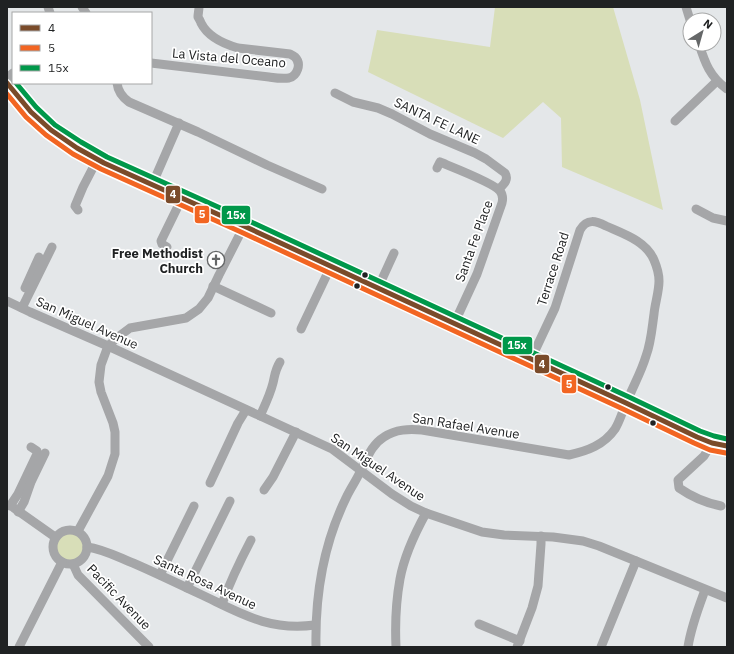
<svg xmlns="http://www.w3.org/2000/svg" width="734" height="654" viewBox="0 0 734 654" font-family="'IBM Plex Sans',sans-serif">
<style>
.green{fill:#d8deb8}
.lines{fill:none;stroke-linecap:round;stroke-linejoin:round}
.minor{stroke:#a5a6a8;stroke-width:9}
.major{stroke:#a8aaaa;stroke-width:11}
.bus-1-casing{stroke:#fff;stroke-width:8}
.bus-2-casing{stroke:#fff;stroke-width:8}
.bus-3-casing{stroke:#fff;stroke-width:8}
.bus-1{stroke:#7a4b2a;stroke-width:5}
.bus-2{stroke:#f26522;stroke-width:5}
.bus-3{stroke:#00984a;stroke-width:5}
.bus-dot{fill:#202223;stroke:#fff;stroke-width:1.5}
.labels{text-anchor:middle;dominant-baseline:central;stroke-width:3.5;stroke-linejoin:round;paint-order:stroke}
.street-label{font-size:13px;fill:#202223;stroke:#fff}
.poi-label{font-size:13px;font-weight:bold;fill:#202223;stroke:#fff;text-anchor:end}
.line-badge{stroke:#fff;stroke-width:1.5}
.badge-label{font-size:11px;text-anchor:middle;font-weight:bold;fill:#fff}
</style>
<rect width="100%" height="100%" fill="#e4e7e9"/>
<g class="green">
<polygon points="495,7 613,7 640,100 663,210 562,167 561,118 543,102 503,138 368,72 377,30 490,47"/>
<circle cx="70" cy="547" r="17"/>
</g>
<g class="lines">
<g class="minor">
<polyline points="48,7 50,13"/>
<polyline points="82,7 86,13"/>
<polyline points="686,7 690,20"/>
<path d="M699,44c6,19 11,33 28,45"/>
<path d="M151,63l118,14c7,1 13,2 20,1 8,-2 13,-14 6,-21 -1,-1 -3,-2 -5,-3l-52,-6c-14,-4 -30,-11 -37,-25 0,-1 -3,-6 -3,-6 0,-3 1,-7 1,-10"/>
<polyline points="7,78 13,73"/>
<path d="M117,83c1,9 5,14 12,19l69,30 69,33 55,24"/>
<path d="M335,93l18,9 25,6 14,6 38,20 45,19 11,6 19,14c4,7 -1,11 -6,16"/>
<polyline points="675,121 717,81"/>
<path d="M437,168l3,-6c12,5 54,21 60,29 3,4 3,8 2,12l-25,71 -23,50"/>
<polyline points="152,185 179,123"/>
<polyline points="696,209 713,218 727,221"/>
<polyline points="78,210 75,206 83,187 97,160"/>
<polyline points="167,247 162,244 161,241 182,198"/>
<polyline points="213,286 271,313"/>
<polyline points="25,288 39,257"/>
<polyline points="378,288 394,253"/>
<polyline points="7,301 30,312 108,346 332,449 392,494 411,506 426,513 482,532 504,535 553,537 583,541 599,546 636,561 727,598"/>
<polyline points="22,308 52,247"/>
<polyline points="301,329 331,266"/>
<path d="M260,416c5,-11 10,-21 13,-33 2,-8 2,-13 7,-21"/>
<path d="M712,443l-8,13 -26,24 1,8c13,9 27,15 42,18"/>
<polyline points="210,483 238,423 246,410"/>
<polyline points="264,490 273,477 296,432"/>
<polyline points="10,506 18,494 37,454 37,451 31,447"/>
<polyline points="14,508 55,537"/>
<polyline points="18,512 24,502 31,482 45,453"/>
<circle cx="70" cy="547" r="17"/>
<polyline points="78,531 108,476 115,454 115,432 113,423 101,392 99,382 101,365 108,346 118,337 130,328 186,318 199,309 208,298 219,275 244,226"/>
<path d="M87,547c16,2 31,10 46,16 23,10 46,21 69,32 40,19 67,36 113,30"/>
<polyline points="73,564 78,575 149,647"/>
<polyline points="160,575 194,506"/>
<polyline points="187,588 230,501"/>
<path d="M222,604c8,-22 18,-43 29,-64"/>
<polyline points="479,624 520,641"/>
<polyline points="19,647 62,562"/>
<path d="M316,647c-1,-51 7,-102 30,-149 4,-9 10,-17 14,-26 7,-13 11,-27 24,-35 12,-8 25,-8 38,-7l147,25c18,-4 35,-10 46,-26 5,-8 7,-17 11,-25 6,-16 15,-31 20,-48 5,-13 6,-28 8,-42 1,-11 5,-22 5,-33 0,-7 -2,-14 -5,-21 -8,-19 -30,-26 -48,-34 -10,-5 -19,-8 -26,4l-25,78 -24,51"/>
<path d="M396,647c-1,-22 0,-46 4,-68 4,-22 15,-46 26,-66"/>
<polyline points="517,647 532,608 538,586 541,544 541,536"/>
<polyline points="601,647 636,561"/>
<path d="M688,647c3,-20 10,-38 17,-57"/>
</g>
<path class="major" d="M7,83c9,11 18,23 28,33 20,20 45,35 69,47l140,63 382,177 71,34 15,6 15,3"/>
<defs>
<polyline id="bus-1" points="7,83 31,112 51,130 77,148 104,163 244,226 626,403 697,437 712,443 727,446"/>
<polyline id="bus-2" points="7,94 26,117 46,135 73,154 101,169 241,232 623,409 694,443 710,450 726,453"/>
<polyline id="bus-3" points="16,83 36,107 55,125 81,142 107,157 247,220 629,397 700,431 714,436 727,439"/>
</defs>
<use href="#bus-1" class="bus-1-casing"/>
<use href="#bus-2" class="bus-2-casing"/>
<use href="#bus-3" class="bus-3-casing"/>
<use href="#bus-1" class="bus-1"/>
<use href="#bus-2" class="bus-2"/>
<use href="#bus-3" class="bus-3"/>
</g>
<defs>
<symbol id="church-ring" viewBox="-11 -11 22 22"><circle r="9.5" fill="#fff" stroke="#656768" stroke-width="1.5"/><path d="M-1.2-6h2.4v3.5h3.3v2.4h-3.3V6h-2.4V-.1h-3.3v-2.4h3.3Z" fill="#656768"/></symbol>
</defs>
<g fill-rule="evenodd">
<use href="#church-ring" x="206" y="250" width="20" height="20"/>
</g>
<g class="bus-dot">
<circle cx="365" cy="275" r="3.5"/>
<circle cx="357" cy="286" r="3.5"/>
<circle cx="608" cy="387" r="3.5"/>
<circle cx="653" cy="423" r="3.5"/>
</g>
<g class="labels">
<g class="street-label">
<text transform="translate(229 58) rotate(5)">La Vista del Oceano</text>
<text transform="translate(437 121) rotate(25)">SANTA FE LANE</text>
<text transform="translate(474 241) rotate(-70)">Santa Fe Place</text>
<text transform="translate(553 269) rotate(-72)">Terrace Road</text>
<text transform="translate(87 323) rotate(24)">San Miguel Avenue</text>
<text transform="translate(466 426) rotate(9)">San Rafael Avenue</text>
<text transform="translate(378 467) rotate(34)">San Miguel Avenue</text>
<text transform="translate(205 582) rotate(25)">Santa Rosa Avenue</text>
<text transform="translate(119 597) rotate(46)">Pacific Avenue</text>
</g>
<g class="poi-label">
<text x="203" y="253">Free Methodist<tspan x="203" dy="15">Church</tspan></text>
</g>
</g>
<g class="line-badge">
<rect x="165" y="185" width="16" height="19" rx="4" fill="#7a4b2a"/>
<rect x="194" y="205" width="16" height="19" rx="4" fill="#f26522"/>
<rect x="221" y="205" width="30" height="20" rx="4" fill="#00984a"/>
<rect x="502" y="336" width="31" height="19" rx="4" fill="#00984a"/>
<rect x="534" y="354" width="16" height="20" rx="4" fill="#7a4b2a"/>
<rect x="561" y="374" width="16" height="20" rx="4" fill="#f26522"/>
</g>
<g class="badge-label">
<text x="173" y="198">4</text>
<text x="202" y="218">5</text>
<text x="236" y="219">15x</text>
<text x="517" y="349">15x</text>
<text x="542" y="368">4</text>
<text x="569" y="388">5</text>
</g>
<rect width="734" height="654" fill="none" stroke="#202223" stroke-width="16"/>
<rect x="12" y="12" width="140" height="72" fill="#ffffff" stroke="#a6a7a7"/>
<rect x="20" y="25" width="20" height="6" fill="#7a4b2a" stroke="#a6a7a7"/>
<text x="48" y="32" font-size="12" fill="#202223">4</text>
<rect x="20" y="45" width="20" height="6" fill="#f26522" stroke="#a6a7a7"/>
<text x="48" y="52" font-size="12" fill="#202223">5</text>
<rect x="20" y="65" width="20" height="6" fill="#00984a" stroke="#a6a7a7"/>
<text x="48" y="72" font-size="12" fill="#202223">15x</text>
<g transform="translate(702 32) rotate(37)"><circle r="19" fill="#ffffff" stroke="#a6a7a7"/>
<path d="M0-3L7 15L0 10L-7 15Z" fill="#656768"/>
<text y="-6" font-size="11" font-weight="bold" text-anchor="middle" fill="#202223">N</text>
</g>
</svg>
